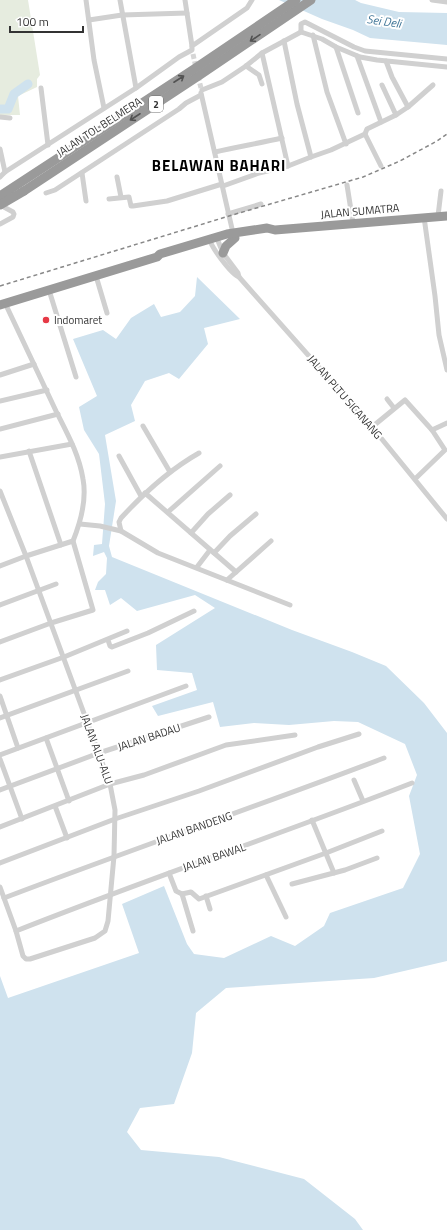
<svg xmlns="http://www.w3.org/2000/svg" width="447" height="1230" viewBox="0 0 447 1230" font-family="'Titillium Web',sans-serif">
<style>
.green{fill:#e6ecdf}
.water{fill:#cfe2ee}
.lines{fill:none;stroke-linecap:round;stroke-linejoin:round}
.river{stroke:#cfe2ee;stroke-width:9}
.street-tunnel{stroke:#d6d6d6;stroke-width:5;stroke-dasharray:5 2.5;stroke-linecap:butt}
.street{stroke:#d0d0d0;stroke-width:5}
.highway{stroke:#9a9a9a;stroke-width:9}
.rail{stroke:#888;stroke-width:1.5;stroke-dasharray:4 3;stroke-linecap:butt}
.highway-bridge{stroke:#9a9a9a;stroke-width:9}
.oneway{stroke:#525252}
.poi-dot{fill:#e63946;stroke:#fff;stroke-width:1.5}
.labels{text-anchor:middle;dominant-baseline:central;stroke-width:4;stroke-linejoin:round;paint-order:stroke}
.shield{fill:#fff;stroke:#707070;stroke-width:1}
.shield-label{font-size:10px;font-weight:bold;fill:#333}
.street-label{font-size:11px;fill:#333;stroke:#fff}
.poi-label{font-size:11px;fill:#333;stroke:#fff;text-anchor:start}
.water-label{font-size:12px;font-style:italic;fill:#3f7597;stroke:#fff}
.district-label{font-size:15px;font-weight:bold;letter-spacing:1px;fill:#000;stroke:#fff}
</style>
<rect width="100%" height="100%" fill="#fff"/>
<polygon class="green" points="0,0 28,0 40,75 37,79 37,87 18,96 20,115 0,115"/>
<g class="water">
<polygon points="279,0 355,0 361,3 399,12 447,13 447,45 370,38 353,30 322,19"/>
<polygon points="197,277 240,319 204,328 208,344 179,379 169,373 145,381 131,405 135,421 105,435 116,501 109,546 112,557 292,630 352,652 386,666 424,703 447,733 447,961 374,978 226,988 196,1013 192,1053 174,1104 140,1108 127,1132 141,1150 219,1157 304,1179 355,1219 363,1230 0,1230 0,976 8,998 139,953 122,904 164,886 187,944 194,954 224,958 271,936 295,946 324,926 330,913 403,888 420,854 409,796 417,775 405,744 358,722 334,721 289,725 254,723 220,727 213,702 158,716 152,706 197,690 192,673 157,670 156,645 215,608 195,595 137,611 121,598 110,605 105,590 95,590 98,582 106,574 107,558 104,552 93,556 94,545 102,544 105,504 99,454 84,430 79,407 97,396 73,339 103,330 116,339 131,318 154,304 161,317 180,312 195,296"/>
</g>
<g class="lines">
<polyline class="river" points="0,109 8,109 14,94 28,84"/>
<g class="street-tunnel">
<polyline points="193,54 196,68"/>
<polyline points="198,76 201,88"/>
</g>
<g class="street">
<polyline points="86,0 94,60 104,108"/>
<polyline points="120,0 136,88"/>
<polyline points="185,0 192,46"/>
<polyline points="432,0 447,2"/>
<polyline points="89,20 122,15 187,13"/>
<polyline points="301,32 301,24 305,22 354,47 365,51 447,59"/>
<polyline points="313,35 327,92 346,144"/>
<polyline points="284,41 297,104 311,157"/>
<polyline points="336,47 358,113"/>
<polyline points="262,53 288,166"/>
<polyline points="357,56 381,122"/>
<polyline points="386,61 392,77 408,107"/>
<polyline points="246,66 259,75 262,84"/>
<polyline points="382,85 396,115"/>
<polyline points="41,88 48,145"/>
<polyline points="202,90 222,82 246,66 262,53 301,32 322,39 336,47 360,57 377,60 447,67"/>
<polyline points="201,93 233,233"/>
<polyline points="0,117 10,118"/>
<polyline points="365,134 367,129 396,115 408,107 433,85"/>
<polyline points="0,149 5,172"/>
<path d="M215,152c22,-5 45,-9 67,-14"/>
<polyline points="82,173 86,201"/>
<polyline points="0,177 5,172 136,88 179,57 192,50 192,46 247,8 252,0"/>
<polyline points="117,177 121,197"/>
<polyline points="347,185 353,223"/>
<polyline points="223,186 259,173 288,166 311,157 331,150 365,134 381,166"/>
<polyline points="46,193 55,190 179,109 186,103 201,95"/>
<polyline points="109,199 129,197 131,206 133,206 167,201 222,184"/>
<polyline points="0,205 13,212 14,214 13,217 0,224"/>
<polyline points="228,214 261,204"/>
<polyline points="438,216 441,191"/>
<polyline points="424,217 435,296 439,335 447,370"/>
<polyline points="216,236 223,253 238,273 239,277 372,427 447,519"/>
<path d="M209,238c2,9 22,36 30,39"/>
<polyline points="96,276 107,313"/>
<polyline points="49,290 76,377"/>
<polyline points="0,375 34,364"/>
<polyline points="387,399 394,408"/>
<polyline points="0,401 47,390"/>
<polyline points="143,426 170,472"/>
<polyline points="372,427 405,400 432,430 445,450 415,479"/>
<polyline points="0,429 58,414"/>
<polyline points="432,430 447,423"/>
<polyline points="29,451 61,545"/>
<polyline points="119,456 141,496"/>
<polyline points="0,457 72,444"/>
<polyline points="0,491 26,556 110,784 115,810 114,856 108,921 105,931 95,938 30,959 26,959 23,956 16,931 0,887"/>
<polyline points="145,493 236,572"/>
<polyline points="168,512 220,466"/>
<polyline points="80,524 100,526 121,531 158,553 290,605"/>
<path d="M121,531l-2,-9 2,-4c23,-25 48,-48 78,-65"/>
<polyline points="191,533 208,514 230,495"/>
<polyline points="214,553 230,536 256,514"/>
<path d="M0,566l26,-10 47,-15c8,-20 14,-41 10,-62 -4,-25 -16,-46 -27,-68 -17,-36 -34,-72 -51,-108"/>
<polyline points="197,567 210,550"/>
<polyline points="227,580 271,541"/>
<polyline points="0,605 56,584"/>
<polyline points="108,640 110,646 112,647 148,633 194,611"/>
<polyline points="0,642 51,623 93,610 73,541"/>
<polyline points="0,680 64,657 127,631"/>
<polyline points="0,696 18,748"/>
<polyline points="0,718 128,671"/>
<polyline points="46,738 69,801"/>
<polyline points="0,755 186,686"/>
<polyline points="0,759 22,819"/>
<polyline points="354,780 363,801"/>
<polyline points="0,790 99,753 209,717"/>
<polyline points="55,806 67,838"/>
<polyline points="312,820 334,873"/>
<polyline points="0,827 110,784 144,775 226,745 295,735"/>
<polyline points="0,863 115,819 199,791 318,747 359,734"/>
<polyline points="169,873 176,891 182,894 191,892 199,899 326,853 382,831"/>
<polyline points="266,875 286,917"/>
<polyline points="292,884 345,870 377,858"/>
<polyline points="182,894 193,931"/>
<polyline points="206,896 210,909"/>
<path d="M4,898c126,-48 254,-92 380,-140"/>
<path d="M16,931c131,-52 265,-97 396,-148"/>
</g>
<g class="highway">
<polyline points="24,191 200,75 311,0"/>
<polyline points="0,196 194,69 296,0"/>
<polyline points="223,253 226,246 235,238"/>
<polyline points="0,305 157,257 160,254 227,234 267,228 275,230 447,216"/>
</g>
<polyline class="rail" points="0,286 229,216 363,177 400,161 437,141 447,134"/>
<polyline class="highway-bridge" points="0,205 24,191"/>
</g>
<defs><path id="oneway-shaft" d="M-6 0H5M1.5-3L5.5 0L1.5 3" fill="none" stroke-width="1.6" stroke-linecap="round" stroke-linejoin="round"/></defs>
<g class="oneway">
<use href="#oneway-shaft" transform="translate(255 38) rotate(146)"/>
<use href="#oneway-shaft" transform="translate(179 79) rotate(-33)"/>
<use href="#oneway-shaft" transform="translate(135 117) rotate(147)"/>
</g>
<circle class="poi-dot" cx="46" cy="320" r="4"/>
<g class="labels">
<rect class="shield" x="149" y="96" width="14" height="16" rx="3"/>
<g class="shield-label">
<text x="156" y="104">2</text>
</g>
<g class="street-label">
<text transform="translate(99 127) rotate(-33)">JALAN TOL BELMERA</text>
<text transform="translate(360 211) rotate(-5)">JALAN SUMATRA</text>
<text transform="translate(345 397) rotate(49)">JALAN PLTU SICANANG</text>
<text transform="translate(149 737) rotate(-18)">JALAN BADAU</text>
<text transform="translate(97 749) rotate(70)">JALAN ALU-ALU</text>
<text transform="translate(194 828) rotate(-19)">JALAN BANDENG</text>
<text transform="translate(214 857) rotate(-19)">JALAN BAWAL</text>
</g>
<g class="poi-label">
<text x="54" y="320">Indomaret</text>
</g>
<g class="water-label">
<text transform="translate(384 21) rotate(8)">Sei Deli</text>
</g>
<g class="district-label">
<text x="219" y="165">BELAWAN BAHARI</text>
</g>
</g>
<path d="M10 26v6h73v-6" fill="none" stroke="#333333" stroke-width="2"/>
<text x="16" y="26" font-size="12" fill="#333333" stroke="#ffffff" stroke-width="3" paint-order="stroke">100 m</text>
</svg>
